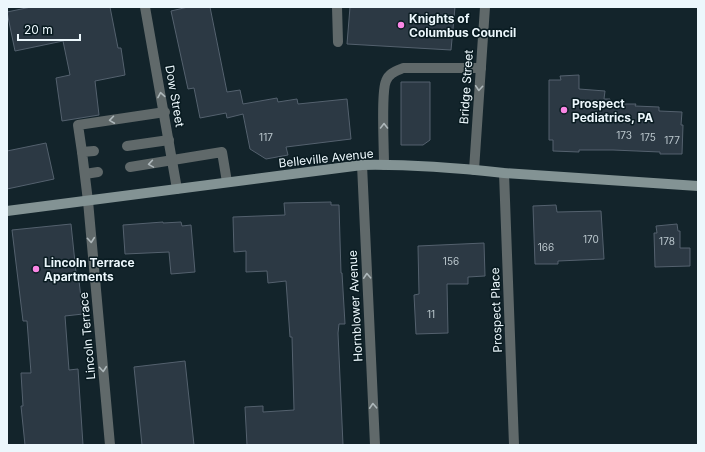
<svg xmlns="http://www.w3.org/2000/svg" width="705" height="452" viewBox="0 0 705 452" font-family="Inter,sans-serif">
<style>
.building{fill:#2c3944;stroke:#54616e}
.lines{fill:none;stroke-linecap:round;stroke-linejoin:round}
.service{stroke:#60696a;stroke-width:10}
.minor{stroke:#60696a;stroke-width:10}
.secondary{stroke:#839394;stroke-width:10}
.oneway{stroke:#adb7ba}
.poi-dot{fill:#fb87e5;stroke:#091b21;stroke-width:1.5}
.labels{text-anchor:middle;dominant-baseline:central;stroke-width:3;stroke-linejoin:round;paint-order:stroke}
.number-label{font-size:10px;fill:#bcc8ce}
.poi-label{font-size:12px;font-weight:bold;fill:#ecf7fc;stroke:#091b21;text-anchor:start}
.street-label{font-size:12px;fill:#ecf7fc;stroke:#091b21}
</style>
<rect width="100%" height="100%" fill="#13242b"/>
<g class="building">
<polygon points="31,7 110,7 118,48 121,48 125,75 95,81 99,115 62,121 56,78 70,75 63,41 15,51 7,12"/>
<polygon points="188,7 210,7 227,92 240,90 243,104 277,98 278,102 297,99 298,104 347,99 351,139 286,147 288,155 266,159 250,149 243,114 227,118 226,113 200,118 194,88 188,89 171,11"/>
<polygon points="350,7 455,7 451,50 347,44"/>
<polygon points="579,75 579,89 605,91 604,99 610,99 609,104 636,104 635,106 659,107 659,111 682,112 681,125 683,125 682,154 660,154 660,152 613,150 579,150 579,152 553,151 553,140 549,140 549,80 561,80 560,76"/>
<polygon points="401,82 430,82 430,140 423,145 401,145"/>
<polygon points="46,143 54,179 7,189 7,151"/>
<polygon points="331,202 331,205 339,205 341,273 342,273 345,324 339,324 338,333 343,445 247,445 245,407 263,406 263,412 294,410 292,337 290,337 286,281 268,283 267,271 246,272 246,251 234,252 233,217 285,215 284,203"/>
<polygon points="556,205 557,212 601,211 604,259 558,261 558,264 535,264 533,206"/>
<polygon points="163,222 163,223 181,222 182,226 191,225 195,272 171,274 169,252 125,254 123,225"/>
<polygon points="71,224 77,282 79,281 83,314 65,316 69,370 78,369 83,445 25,445 21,406 23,406 21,373 31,373 27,321 23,321 12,230"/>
<polygon points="677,224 678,231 680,231 680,248 690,248 690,266 655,267 654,233 657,233 656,226"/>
<polygon points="484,243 485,276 468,277 468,284 447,284 448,333 416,334 414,295 419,294 418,246"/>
<polygon points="185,361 194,445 142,445 134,367"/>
</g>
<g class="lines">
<g class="service">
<polyline points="337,7 338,42"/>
<polyline points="127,146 169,140"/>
<polyline points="82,152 78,125 165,112"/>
<path d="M384,165c0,-17 -3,-73 2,-84 3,-8 10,-10 17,-13h78"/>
<polyline points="130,167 222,152 227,182"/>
<polyline points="85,174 98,172"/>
<polyline points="88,201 82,152 94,151"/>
</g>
<g class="minor">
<polyline points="145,7 177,189"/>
<polyline points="362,165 375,445"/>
<polyline points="474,170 485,7"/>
<polyline points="504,173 514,445"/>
<polyline points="88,201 110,445"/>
</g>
<path class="secondary" d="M7,211l355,-46c47,-1 95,3 142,8l194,13"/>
</g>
<defs><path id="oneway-chevron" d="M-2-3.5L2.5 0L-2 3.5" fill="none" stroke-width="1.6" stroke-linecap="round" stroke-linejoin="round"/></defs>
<g class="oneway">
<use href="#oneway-chevron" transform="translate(479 88) rotate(94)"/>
<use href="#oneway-chevron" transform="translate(161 95) rotate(-100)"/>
<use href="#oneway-chevron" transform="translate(112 120) rotate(172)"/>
<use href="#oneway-chevron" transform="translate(384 126) rotate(-90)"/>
<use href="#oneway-chevron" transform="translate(151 164) rotate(171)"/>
<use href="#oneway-chevron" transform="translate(91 240) rotate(85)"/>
<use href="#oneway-chevron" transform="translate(367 276) rotate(-93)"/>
<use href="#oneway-chevron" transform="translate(103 369) rotate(85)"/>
<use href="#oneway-chevron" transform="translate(373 406) rotate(-93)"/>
</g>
<g class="poi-dot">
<circle cx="401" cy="25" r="4"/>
<circle cx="564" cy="110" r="4"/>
<circle cx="36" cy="269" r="4"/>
</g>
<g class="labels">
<g class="number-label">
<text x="624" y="135">173</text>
<text x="266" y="137">117</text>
<text x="648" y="137">175</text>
<text x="672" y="140">177</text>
<text x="591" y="239">170</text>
<text x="667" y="241">178</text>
<text x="546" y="247">166</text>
<text x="451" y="261">156</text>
<text x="431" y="314">11</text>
</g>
<g class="poi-label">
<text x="409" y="18">Knights of<tspan x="409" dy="14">Columbus Council</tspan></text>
<text x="572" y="103">Prospect<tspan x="572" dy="14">Pediatrics, PA</tspan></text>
<text x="44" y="262">Lincoln Terrace<tspan x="44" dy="14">Apartments</tspan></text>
</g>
<g class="street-label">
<text transform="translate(466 87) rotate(-86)">Bridge Street</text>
<text transform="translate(175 96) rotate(80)">Dow Street</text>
<text transform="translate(326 158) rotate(-6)">Belleville Avenue</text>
<text transform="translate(355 306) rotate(-93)">Hornblower Avenue</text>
<text transform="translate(496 310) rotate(-92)">Prospect Place</text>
<text transform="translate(87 336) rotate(-95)">Lincoln Terrace</text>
</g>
</g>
<rect width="705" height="452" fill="none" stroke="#ecf7fc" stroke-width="16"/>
<path d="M18 34v6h62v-6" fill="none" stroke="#ecf7fc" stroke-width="2"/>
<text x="24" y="34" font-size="12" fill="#ecf7fc" stroke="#091b21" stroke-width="3" paint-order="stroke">20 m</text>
</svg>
